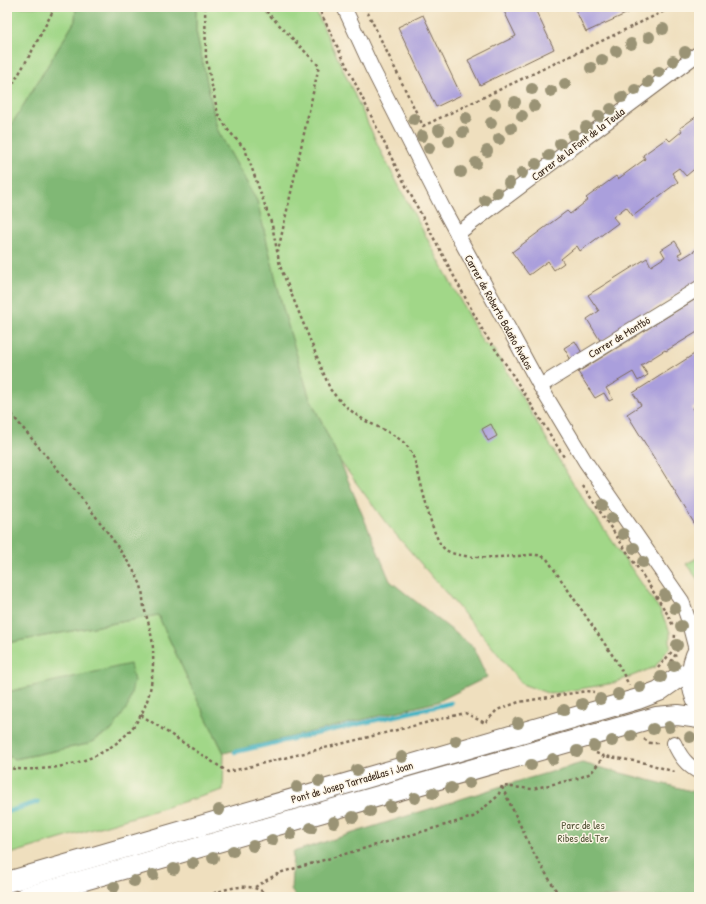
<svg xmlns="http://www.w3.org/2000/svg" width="706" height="904" viewBox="0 0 706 904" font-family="'Patrick Hand',sans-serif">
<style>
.green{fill:#a1d788;stroke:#6e8053}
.forest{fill:#80b874;stroke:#5e7149}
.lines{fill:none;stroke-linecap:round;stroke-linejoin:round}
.stream{stroke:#47b4c3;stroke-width:4.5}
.building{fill:#aa9fdc}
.street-casing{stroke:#7a6956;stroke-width:16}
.secondary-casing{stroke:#7a6956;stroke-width:22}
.path{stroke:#7a6956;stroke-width:2.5;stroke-dasharray:3 3;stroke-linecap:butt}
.street{stroke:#fff;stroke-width:14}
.secondary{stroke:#fff;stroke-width:20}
.tree{fill:#9a9374}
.labels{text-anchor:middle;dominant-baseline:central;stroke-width:3;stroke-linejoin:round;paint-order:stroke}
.street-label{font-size:11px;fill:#3b2a1e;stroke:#fcf5e5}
.park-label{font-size:11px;fill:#545538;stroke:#fcf5e5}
</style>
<rect width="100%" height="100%" fill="#fcf5e5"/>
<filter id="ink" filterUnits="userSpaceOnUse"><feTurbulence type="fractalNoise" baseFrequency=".025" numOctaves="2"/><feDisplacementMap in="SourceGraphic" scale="8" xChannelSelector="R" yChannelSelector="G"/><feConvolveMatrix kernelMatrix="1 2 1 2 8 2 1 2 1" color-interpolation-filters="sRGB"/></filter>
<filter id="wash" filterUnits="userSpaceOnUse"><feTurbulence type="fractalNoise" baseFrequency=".012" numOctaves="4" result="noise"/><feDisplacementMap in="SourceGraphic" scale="16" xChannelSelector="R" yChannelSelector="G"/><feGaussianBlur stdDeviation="0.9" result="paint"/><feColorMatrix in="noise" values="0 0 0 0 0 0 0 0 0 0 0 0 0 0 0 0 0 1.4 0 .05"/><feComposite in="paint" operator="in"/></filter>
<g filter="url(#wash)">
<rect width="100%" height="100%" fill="#efdfbe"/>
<g class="green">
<polygon points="7,7 76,7 75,21 7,132"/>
<polygon points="196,7 314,7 383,156 483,343 494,350 575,487 660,610 670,632 670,647 655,667 614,683 550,694 522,684 489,643 386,523 340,461 309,396 283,309 257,201 217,129 196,31"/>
<polygon points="699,557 699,581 686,564"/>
<polygon points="158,615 196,697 224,753 223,790 7,855 7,756 15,759 88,744 112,730 130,665 7,692 7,643"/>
</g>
<g class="forest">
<polygon points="76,7 196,7 196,31 217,129 257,201 283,309 309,396 340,461 390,581 473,647 487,677 437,702 224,753 196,697 158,615 7,643 7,132 75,21"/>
<polygon points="130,664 134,681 128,706 112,730 88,744 15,759 7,756 7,692"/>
<polygon points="582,763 699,793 699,897 296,897 291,890 293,852 502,786"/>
</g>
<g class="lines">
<g class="stream">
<polyline points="235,752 451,703"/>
<polyline points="7,812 38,802"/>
</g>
</g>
<g id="blocks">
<g class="building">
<polygon points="502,7 534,7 554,49 480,85 468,60 516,36"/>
<polygon points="580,7 641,7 586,32 575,9"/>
<polygon points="423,15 461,95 436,107 398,27"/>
<polygon points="697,116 699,117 699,165 686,176 679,168 672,173 678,182 633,216 626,207 613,217 618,223 580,251 577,246 561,259 564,263 554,270 548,261 529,275 512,252 567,211 570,214 588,200 586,198 616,176 618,179 645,159 643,155 667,138 670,141 682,131 680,128"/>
<polygon points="675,241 682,252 678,254 681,259 699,248 699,280 601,342 587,319 599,311 588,295 647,258 651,266 665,257 661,250"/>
<polygon points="699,297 699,331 666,351 665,350 641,365 648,375 638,381 633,372 606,388 613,399 609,401 604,393 595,398 578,372"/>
<polygon points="575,341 582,353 571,360 564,348"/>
<polygon points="699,351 699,404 692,408 699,419 699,531 627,414 641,405 633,393"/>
<polygon points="491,424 497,436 488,441 482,429"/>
</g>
</g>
</g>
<g filter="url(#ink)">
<use href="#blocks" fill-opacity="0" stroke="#7a6956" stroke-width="1"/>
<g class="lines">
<defs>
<g id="street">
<polyline points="344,7 372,68 443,208 540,386 585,461 682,601 688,619 697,654"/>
<polyline points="457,234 699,53"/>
<polyline points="540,386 699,288"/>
<path d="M674,743c6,13 12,22 25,29"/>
</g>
<g id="secondary">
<path d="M699,649c-10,18 -9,38 0,56"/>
<polyline points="7,882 638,699 659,691 676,679 692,671"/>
<polyline points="25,897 656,717 678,715 699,718"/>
</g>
</defs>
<use href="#street" class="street-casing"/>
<use href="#secondary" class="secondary-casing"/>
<g class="path">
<path d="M205,7l1,51 12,56 10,16 17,19 27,76 8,41 50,123c9,12 18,20 31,29 15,10 43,17 51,36 9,19 18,86 34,96 14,10 55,7 72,6 6,0 12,-2 18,-1 4,0 8,2 11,4l70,103 12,23"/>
<polyline points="262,7 319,66 278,251"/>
<polyline points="318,7 396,167 484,333 507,366 564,457"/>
<polyline points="365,7 423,126 673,7"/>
<polyline points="7,94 31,53 55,7"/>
<path d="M7,403l6,13c34,42 71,82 102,127 8,12 18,25 24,38 5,9 3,20 6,30 2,8 5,15 6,23 4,15 2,46 -2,60 -15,61 -86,81 -142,74"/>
<polyline points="583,486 649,585 668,615 673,626"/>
<polyline points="671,662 677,652 678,643"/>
<polyline points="658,668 674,649 675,633"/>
<polyline points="141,715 228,772 465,713 485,723 497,710 519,702 586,691 594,692"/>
<polyline points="644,739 650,743 660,743"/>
<polyline points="596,753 604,756 646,763 675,772"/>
<polyline points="502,787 533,852 560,897"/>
<polyline points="255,887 279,873 473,817 498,796 502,786 532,789 579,778 591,773 604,756"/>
<path d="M202,897c23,-7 48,-19 68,0"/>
</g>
<use href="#street" class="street"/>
<use href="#secondary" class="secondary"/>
</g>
<g class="tree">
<circle cx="663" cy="29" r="6"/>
<circle cx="649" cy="37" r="6"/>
<circle cx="631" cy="44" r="6"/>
<circle cx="616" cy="51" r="6"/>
<circle cx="685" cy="52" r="6"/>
<circle cx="602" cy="60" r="6"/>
<circle cx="673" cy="61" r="6"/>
<circle cx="591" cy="68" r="6"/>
<circle cx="659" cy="72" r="6"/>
<circle cx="648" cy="82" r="6"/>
<circle cx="565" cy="84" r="6"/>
<circle cx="532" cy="89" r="6"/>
<circle cx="635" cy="90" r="6"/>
<circle cx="551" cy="91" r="6"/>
<circle cx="622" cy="97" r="6"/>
<circle cx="515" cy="102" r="6"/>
<circle cx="495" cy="104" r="6"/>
<circle cx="534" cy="106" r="6"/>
<circle cx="611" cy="109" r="6"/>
<circle cx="522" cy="116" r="6"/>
<circle cx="599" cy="116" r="6"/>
<circle cx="466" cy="118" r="6"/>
<circle cx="414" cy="119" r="6"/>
<circle cx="491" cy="123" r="6"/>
<circle cx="586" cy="127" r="6"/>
<circle cx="511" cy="128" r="6"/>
<circle cx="439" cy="130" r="6"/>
<circle cx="463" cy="132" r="6"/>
<circle cx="573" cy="135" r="6"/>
<circle cx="422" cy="136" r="6"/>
<circle cx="499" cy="139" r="6"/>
<circle cx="449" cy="141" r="6"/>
<circle cx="560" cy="144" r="6"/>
<circle cx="429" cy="148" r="6"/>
<circle cx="487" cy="151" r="6"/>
<circle cx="549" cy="155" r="6"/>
<circle cx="476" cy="163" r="6"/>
<circle cx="536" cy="164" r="6"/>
<circle cx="461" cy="172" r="6"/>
<circle cx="522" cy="173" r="6"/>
<circle cx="509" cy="183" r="6"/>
<circle cx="497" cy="193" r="6"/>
<circle cx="485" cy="200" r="6"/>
<circle cx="603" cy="505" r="6"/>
<circle cx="612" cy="518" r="6"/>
<circle cx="623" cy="534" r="6"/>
<circle cx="634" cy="548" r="6"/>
<circle cx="643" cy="562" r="6"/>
<circle cx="665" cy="595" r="6"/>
<circle cx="675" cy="608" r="6"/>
<circle cx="681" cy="626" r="6"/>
<circle cx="677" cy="645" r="6"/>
<circle cx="674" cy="666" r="6"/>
<circle cx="661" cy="677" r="6"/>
<circle cx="640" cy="687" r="6"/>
<circle cx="618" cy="694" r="6"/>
<circle cx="600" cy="699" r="6"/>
<circle cx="582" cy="704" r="6"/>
<circle cx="564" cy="710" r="6"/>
<circle cx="518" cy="723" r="6"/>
<circle cx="669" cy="727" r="6"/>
<circle cx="653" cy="729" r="6"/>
<circle cx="631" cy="736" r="6"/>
<circle cx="690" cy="737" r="6"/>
<circle cx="456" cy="741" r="6"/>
<circle cx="612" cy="741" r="6"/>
<circle cx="594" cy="746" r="6"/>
<circle cx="577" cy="751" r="6"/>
<circle cx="402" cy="757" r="6"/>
<circle cx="553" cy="759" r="6"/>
<circle cx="531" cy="765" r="6"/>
<circle cx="357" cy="770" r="6"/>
<circle cx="319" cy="781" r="6"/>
<circle cx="469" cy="783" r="6"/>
<circle cx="297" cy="787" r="6"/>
<circle cx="451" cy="788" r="6"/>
<circle cx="433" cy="793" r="6"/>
<circle cx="415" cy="798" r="6"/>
<circle cx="390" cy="806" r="6"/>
<circle cx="219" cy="810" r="6"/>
<circle cx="370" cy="811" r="6"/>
<circle cx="353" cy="817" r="6"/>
<circle cx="334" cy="822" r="6"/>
<circle cx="311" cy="828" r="6"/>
<circle cx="291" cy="834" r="6"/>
<circle cx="272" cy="840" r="6"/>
<circle cx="253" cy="846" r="6"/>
<circle cx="233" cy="851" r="6"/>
<circle cx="213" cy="858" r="6"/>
<circle cx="193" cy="863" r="6"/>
<circle cx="174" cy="869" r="6"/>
<circle cx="153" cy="875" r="6"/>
<circle cx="134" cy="881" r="6"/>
<circle cx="114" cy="887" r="6"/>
</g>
</g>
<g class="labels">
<g class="street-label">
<text transform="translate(578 144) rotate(-37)">Carrer de la Font de la Teula</text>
<text transform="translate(499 312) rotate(61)">Carrer de Roberto Bolaño Ávalos</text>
<text transform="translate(619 337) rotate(-31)">Carrer de Montbó</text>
<text transform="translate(352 782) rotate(-16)">Pont de Josep Tarradellas i Joan</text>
</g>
<g class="park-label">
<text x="583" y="825">Parc de les<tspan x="583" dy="13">Ribes del Ter</tspan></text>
</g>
</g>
<rect width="706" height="904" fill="none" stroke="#fcf5e5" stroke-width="24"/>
</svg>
